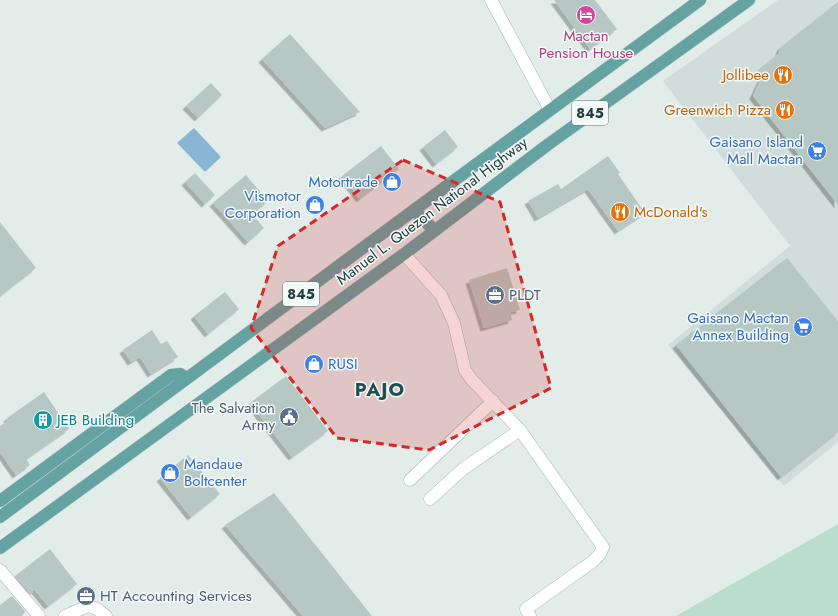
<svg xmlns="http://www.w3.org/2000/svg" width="838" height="616" viewBox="0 0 838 616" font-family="Jost,sans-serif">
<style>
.built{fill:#d0ddda}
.green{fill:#badecd}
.water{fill:#88b6d3}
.building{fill:#b7c8c4;filter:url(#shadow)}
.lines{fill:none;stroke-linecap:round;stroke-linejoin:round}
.minor-casing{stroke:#a4b5b3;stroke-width:13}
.major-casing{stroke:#c1c9c9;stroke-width:13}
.minor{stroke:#fff;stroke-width:12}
.major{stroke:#65a3a2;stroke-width:12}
.marked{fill:#d62828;fill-opacity:0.2;stroke:#d62828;stroke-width:3;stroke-dasharray:8 5;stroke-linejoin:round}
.labels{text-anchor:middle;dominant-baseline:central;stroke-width:3;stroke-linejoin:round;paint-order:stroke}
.shield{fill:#f3f9f7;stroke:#607675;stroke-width:1}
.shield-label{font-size:14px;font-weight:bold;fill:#213e3d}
.hotel-label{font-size:15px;fill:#b23c85;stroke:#f3f9f7}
.food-label{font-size:15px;fill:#c56008;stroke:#f3f9f7;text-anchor:end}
.shop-label{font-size:15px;fill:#366cbe;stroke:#f3f9f7;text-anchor:end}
.street-label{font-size:15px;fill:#213e3d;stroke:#f3f9f7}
.service-label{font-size:15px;fill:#4e5e75;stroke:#f3f9f7;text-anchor:start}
.culture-label{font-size:15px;fill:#0d838f;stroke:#f3f9f7;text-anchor:start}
.district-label{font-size:19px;font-weight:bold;letter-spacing:1px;fill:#1d5151;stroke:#f3f9f7}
</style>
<defs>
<filter id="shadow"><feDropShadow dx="-3.5" dy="3.5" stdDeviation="0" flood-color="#0004"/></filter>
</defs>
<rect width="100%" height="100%" fill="#e2edea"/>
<polygon class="built" points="778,0 838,0 838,442 784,486 668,345 790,246 663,81"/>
<polygon class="green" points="838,524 838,616 676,616"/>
<polygon class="water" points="194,128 221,157 205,172 177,143"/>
<g class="building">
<polygon points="554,0 595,0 617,29 590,49"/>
<polygon points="838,2 838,205 753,96 763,74 757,71 778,54 781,47"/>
<polygon points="290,34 360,112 325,128 262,59"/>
<polygon points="211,83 222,95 198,118 186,106"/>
<polygon points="445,130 458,147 436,164 423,147"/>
<polygon points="381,146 399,169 360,199 342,176"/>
<polygon points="608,156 620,173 618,174 645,213 618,231 588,189 538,218 528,201 558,184 561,189"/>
<polygon points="195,173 215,195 205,204 185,182"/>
<polygon points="246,175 268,201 252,214 264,228 248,242 213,203"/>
<polygon points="0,222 36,268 0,296"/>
<polygon points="787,258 838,321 838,432 781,477 676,345"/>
<polygon points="507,268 520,310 510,312 512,320 484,328 469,280"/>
<polygon points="225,292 239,309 208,334 194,316"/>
<polygon points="152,330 161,344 167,341 178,357 151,374 140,357 131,362 123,350"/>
<polygon points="286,376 328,431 292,457 250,403"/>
<polygon points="44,392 69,429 26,459 30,465 16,475 0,452 0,426 8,421 7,418"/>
<polygon points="188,455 220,494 191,517 160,478"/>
<polygon points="274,493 372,616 303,616 225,525"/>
<polygon points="50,549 77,584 48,606 34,589 31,595 15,576"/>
<polygon points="12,596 25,611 22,616 0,616 0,605"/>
</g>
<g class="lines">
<defs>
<g id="minor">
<polyline points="491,0 550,110"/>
<polyline points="404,254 441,295 454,323 465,370 472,380 520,430 603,547 600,554 592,562 526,609 530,616"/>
<polyline points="410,480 493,401"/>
<polyline points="430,499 463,469 520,430"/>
<polyline points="0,570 39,616"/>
<polyline points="65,616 88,606 97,609 106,616"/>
</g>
<g id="major">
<polyline points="414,210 434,230"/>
<polyline points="0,501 171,375 180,374 187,378"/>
<polyline points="0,517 414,210 700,0"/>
<polyline points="0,548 404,254 546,146 749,0"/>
</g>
</defs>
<use href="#minor" class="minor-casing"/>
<use href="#major" class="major-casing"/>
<use href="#minor" class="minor"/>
<use href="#major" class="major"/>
</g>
<path class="marked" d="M403,160l97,42 51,186 -122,62 -92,-12 -86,-110 27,-82z"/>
<defs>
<symbol id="hotel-disc" viewBox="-11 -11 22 22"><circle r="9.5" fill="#d1479c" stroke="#f3f9f7"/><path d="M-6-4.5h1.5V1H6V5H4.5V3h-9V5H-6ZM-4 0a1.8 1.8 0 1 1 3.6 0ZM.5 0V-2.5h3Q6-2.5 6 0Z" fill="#fff"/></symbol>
<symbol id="restaurant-disc" viewBox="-11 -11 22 22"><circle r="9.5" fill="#e8710a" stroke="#f3f9f7"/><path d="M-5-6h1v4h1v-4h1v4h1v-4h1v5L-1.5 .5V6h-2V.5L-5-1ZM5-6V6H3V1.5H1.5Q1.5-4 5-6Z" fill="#fff"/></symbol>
<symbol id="supermarket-disc" viewBox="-11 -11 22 22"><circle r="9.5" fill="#3f7fe0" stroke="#f3f9f7"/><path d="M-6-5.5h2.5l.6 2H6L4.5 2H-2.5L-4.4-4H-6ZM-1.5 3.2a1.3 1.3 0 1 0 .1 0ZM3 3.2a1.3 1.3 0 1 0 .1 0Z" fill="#fff"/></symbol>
<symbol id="shop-disc" viewBox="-11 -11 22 22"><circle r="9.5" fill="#3f7fe0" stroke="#f3f9f7"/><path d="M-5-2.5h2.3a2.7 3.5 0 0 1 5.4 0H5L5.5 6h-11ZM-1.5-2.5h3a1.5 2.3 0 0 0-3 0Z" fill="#fff"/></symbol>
<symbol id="office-disc" viewBox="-11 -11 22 22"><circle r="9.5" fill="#5c6f8a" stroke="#f3f9f7"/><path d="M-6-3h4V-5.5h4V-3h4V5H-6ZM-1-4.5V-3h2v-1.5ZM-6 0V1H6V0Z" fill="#fff"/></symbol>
<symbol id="civic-disc" viewBox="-11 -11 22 22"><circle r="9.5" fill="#5c6f8a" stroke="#f3f9f7"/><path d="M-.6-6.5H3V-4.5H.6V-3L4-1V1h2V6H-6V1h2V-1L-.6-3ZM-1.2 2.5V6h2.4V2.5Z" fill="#fff"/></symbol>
<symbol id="building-disc" viewBox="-11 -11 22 22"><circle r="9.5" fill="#0f9aa8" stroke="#f3f9f7"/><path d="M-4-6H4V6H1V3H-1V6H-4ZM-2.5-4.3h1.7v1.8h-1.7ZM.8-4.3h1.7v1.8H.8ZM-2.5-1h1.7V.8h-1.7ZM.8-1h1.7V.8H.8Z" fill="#fff"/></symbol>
</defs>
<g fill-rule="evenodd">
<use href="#hotel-disc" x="575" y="4" width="22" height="22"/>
<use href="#restaurant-disc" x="772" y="64" width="22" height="22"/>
<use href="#restaurant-disc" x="774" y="99" width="22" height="22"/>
<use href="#supermarket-disc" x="806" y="140" width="22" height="22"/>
<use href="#shop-disc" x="381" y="171" width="22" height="22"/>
<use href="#shop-disc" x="304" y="194" width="22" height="22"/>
<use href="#restaurant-disc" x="609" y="201" width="22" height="22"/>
<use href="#office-disc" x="484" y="284" width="22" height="22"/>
<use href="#supermarket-disc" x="792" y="316" width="22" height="22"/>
<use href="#shop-disc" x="303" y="353" width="22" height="22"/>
<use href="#civic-disc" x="278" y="406" width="22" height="22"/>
<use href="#building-disc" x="32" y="409" width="22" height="22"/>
<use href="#shop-disc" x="159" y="462" width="22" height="22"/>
<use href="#office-disc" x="75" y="585" width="22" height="22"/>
</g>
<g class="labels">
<g class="shield">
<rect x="572" y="101" width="36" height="24" rx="3"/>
<rect x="283" y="282" width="36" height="24" rx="3"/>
</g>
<g class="shield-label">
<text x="590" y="113">845</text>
<text x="301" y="294">845</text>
</g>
<g class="hotel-label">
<text x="586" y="36">Mactan<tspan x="586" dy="17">Pension House</tspan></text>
</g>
<g class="food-label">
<text x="769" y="75">Jollibee</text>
<text x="771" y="110">Greenwich Pizza</text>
<text x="634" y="212" text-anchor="start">McDonald's</text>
</g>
<g class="shop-label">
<text x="803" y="142">Gaisano Island<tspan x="803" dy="17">Mall Mactan</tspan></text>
<text x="378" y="182">Motortrade</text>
<text x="301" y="196">Vismotor<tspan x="301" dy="17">Corporation</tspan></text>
<text x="789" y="318">Gaisano Mactan<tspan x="789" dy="17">Annex Building</tspan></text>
<text x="328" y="364" text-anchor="start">RUSI</text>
<text x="184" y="464" text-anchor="start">Mandaue<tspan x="184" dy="17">Boltcenter</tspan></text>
</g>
<g class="street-label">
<text transform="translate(432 211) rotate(-37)">Manuel L. Quezon National Highway</text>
</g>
<g class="service-label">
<text x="509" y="295">PLDT</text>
<text x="275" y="408" text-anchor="end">The Salvation<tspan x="275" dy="17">Army</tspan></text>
<text x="100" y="596">HT Accounting Services</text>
</g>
<g class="culture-label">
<text x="57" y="420">JEB Building</text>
</g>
<g class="district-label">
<text x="380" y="389">PAJO</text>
</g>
</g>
</svg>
